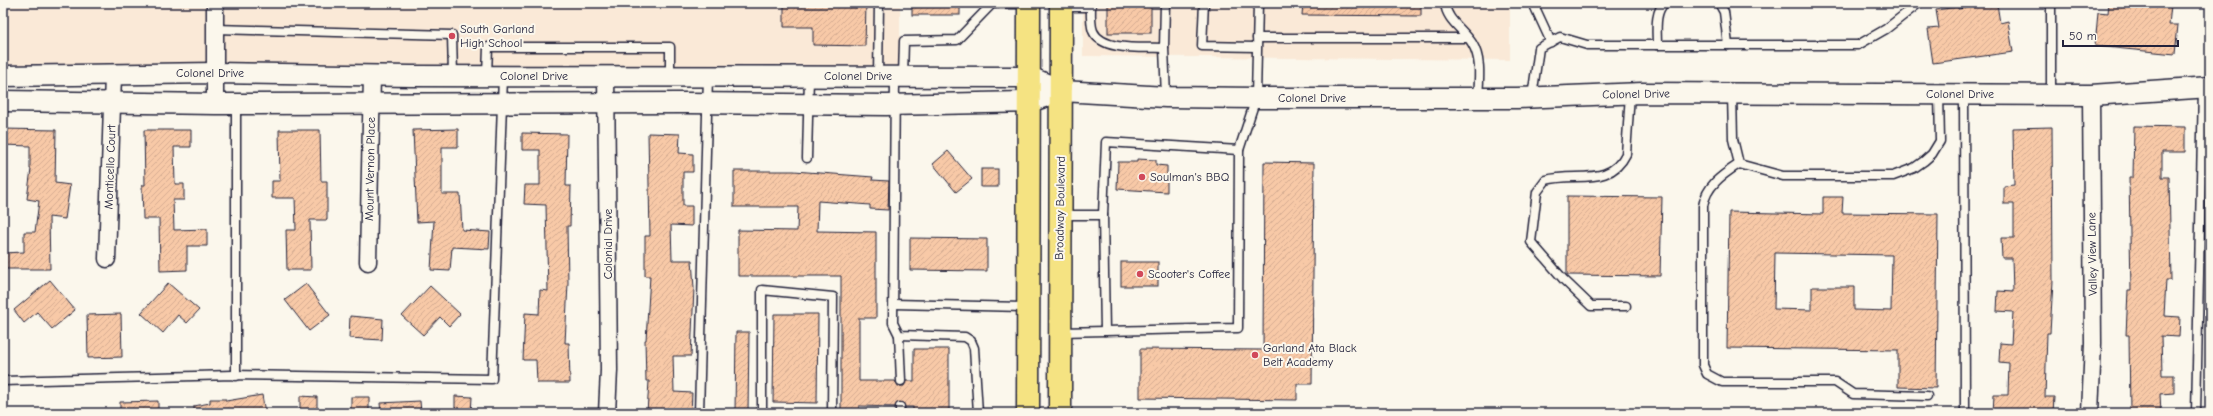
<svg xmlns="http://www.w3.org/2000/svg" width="2213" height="416" viewBox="0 0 2213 416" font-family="'Comic Neue',sans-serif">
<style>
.built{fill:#fae9d7}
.building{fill:url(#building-hatch);stroke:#22223b;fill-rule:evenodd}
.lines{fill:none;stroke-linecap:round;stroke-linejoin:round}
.service-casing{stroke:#22223b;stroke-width:11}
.minor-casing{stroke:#22223b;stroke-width:19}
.tertiary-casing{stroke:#22223b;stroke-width:23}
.primary-casing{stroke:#22223b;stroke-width:25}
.service{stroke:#fbf7ec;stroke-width:8}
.minor{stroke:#fbf7ec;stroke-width:16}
.tertiary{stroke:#fbf7ec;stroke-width:20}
.primary{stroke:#f5e382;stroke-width:22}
.poi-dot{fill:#d1495b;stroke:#fbf7ec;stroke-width:1.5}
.labels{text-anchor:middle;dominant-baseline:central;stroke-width:4;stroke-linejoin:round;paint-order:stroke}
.poi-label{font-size:12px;fill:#22223b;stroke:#fbf7ec;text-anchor:start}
.street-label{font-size:12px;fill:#22223b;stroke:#fbf7ec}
</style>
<defs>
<pattern id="building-hatch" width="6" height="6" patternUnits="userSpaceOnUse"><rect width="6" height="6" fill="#f8c9a7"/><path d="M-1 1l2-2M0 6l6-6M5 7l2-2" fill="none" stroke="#d4ac91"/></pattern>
</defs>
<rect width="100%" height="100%" fill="#fbf7ec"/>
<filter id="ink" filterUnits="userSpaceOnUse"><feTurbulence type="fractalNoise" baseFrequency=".025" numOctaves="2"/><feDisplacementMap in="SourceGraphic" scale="8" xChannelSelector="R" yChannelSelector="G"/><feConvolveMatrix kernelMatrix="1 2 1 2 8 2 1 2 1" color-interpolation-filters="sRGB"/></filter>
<g filter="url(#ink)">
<g class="built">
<polygon points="3,3 900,3 900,69 3,68"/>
<polygon points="1083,3 1510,3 1510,60 1083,56"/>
</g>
<g class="building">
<polygon points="784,3 866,3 865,46 813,45 813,27 784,27"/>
<rect x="912" y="3" width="48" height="12"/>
<rect x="1108" y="3" width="43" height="30"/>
<polygon points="1303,3 1421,3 1421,16 1302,15"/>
<polygon points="2109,3 2171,5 2169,25 2178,25 2175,54 2095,46 2098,12 2108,13"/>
<polygon points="1997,4 2000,23 2008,21 2013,52 1933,63 1928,29 1939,28 1936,10 1958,7 1958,9"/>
<polygon points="2134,126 2185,127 2185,152 2162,152 2162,177 2169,177 2171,280 2166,280 2164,316 2180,317 2179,337 2161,336 2162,375 2174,375 2174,393 2160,394 2161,413 2130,413 2129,335 2126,335 2128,290 2131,290 2129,177 2133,177"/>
<polygon points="2052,127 2053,281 2050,333 2047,333 2045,397 2054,397 2053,413 1993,413 1994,395 2008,395 2009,363 1999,362 2000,343 2011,344 2013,312 1997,311 1998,291 2013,292 2012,258 2002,258 2001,238 2014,238 2014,204 2004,204 2004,186 2014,185 2013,128"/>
<polygon points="3,129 56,130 55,183 70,185 65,219 49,217 50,269 3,269 3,253 24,252 24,232 35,232 39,201 27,199 31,169 30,169 30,146 3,145"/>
<polygon points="458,129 458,147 442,147 442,194 460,194 462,230 490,232 489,249 452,247 450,271 431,270 434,221 417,222 413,130"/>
<polygon points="144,130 191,130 191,147 174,147 175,184 184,184 184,200 173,200 174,230 207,229 207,246 187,246 187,270 160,271 159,219 143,219 142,185 145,185"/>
<polygon points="279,130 320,130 321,181 327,181 327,220 310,220 311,270 287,270 286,230 296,230 295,198 272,198 272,181 280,181"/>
<polygon points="522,133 567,134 566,186 571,186 570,226 567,226 568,283 565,343 569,343 570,383 537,383 536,360 523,360 525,313 539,314 540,290 548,291 546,205 524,204 525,185 540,185 540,150 522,150"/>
<polygon points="648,133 680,134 679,153 693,154 693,172 683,172 683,206 692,206 692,226 671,225 672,260 692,260 694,288 691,356 673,356 674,392 692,393 691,413 647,413 649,381 646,381 645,340 646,340 650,276 645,276 645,236 650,236"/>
<polygon points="948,151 972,179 956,192 933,164"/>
<polygon points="1137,159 1156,160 1156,165 1167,166 1167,192 1117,189 1118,162 1137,162"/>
<polygon points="1264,162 1314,163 1312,384 1297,384 1297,400 1140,398 1140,349 1263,350"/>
<rect x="981" y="169" width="17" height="18"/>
<polygon points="734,171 794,171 873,177 872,180 889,181 888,210 870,209 870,205 818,201 817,231 876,232 876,318 859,318 859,381 895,381 898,386 904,386 906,381 914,381 914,349 949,349 949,413 913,413 913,407 905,407 900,402 895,407 859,406 859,413 841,413 841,276 738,276 738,230 797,231 798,207 734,207"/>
<polygon points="1567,196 1662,197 1660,276 1567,275"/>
<path d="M1823,197h20l-1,16 96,1 -2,174 -38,-1v-37l-171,-2 2,-136 94,2zM1775,253l117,2 -1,56 -37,-1v-23h-42v23l-38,-1z"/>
<polygon points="910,238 987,239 987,271 910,270"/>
<rect x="1121" y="262" width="37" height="24"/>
<polygon points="50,280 75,310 52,329 37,312 24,323 14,310"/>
<polygon points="168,283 199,310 187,323 178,315 163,333 141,313"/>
<polygon points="306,284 330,315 309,331 285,300"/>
<polygon points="430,286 460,314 449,326 440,317 423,335 402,316"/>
<polygon points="121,314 122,357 88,358 87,315"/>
<polygon points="774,314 818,314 817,403 773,402"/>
<polygon points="350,316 383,319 382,340 349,338"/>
<polygon points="736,332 749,332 748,413 735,413"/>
<polygon points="262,395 265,413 194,413 194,406 210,403 210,399 226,399 226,401"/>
<polygon points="300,396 317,397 317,413 300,413"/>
<polygon points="455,396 472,397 471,413 455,413"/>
<rect x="351" y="397" width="18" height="16"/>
<polygon points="158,401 158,413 120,413 120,402"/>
<polygon points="420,401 421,413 381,413 380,403"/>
</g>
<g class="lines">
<defs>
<g id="service">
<path d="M1091,3c0,7 -1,21 2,28 9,21 52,16 71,17l1,-45"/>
<polyline points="1204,3 1202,46 1256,47"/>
<path d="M1445,3c1,17 18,26 27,40 10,16 7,36 6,54"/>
<polyline points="1533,3 1551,42"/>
<polyline points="1719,3 1724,12 1728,45"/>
<polyline points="2051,3 2051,94"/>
<polyline points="1062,7 1091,7"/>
<polyline points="215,29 452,35 453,75"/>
<polyline points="1257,38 1467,38"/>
<path d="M1657,45c0,-13 -3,-34 8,-42"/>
<polyline points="1164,48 1166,97"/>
<polyline points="487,75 488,47 670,47 670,76"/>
<polyline points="878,76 879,3"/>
<polyline points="903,76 904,41 957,40 992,4 1029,4"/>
<polyline points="895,77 893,323 899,335 965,337 971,341 974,348 978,413"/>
<polyline points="1732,93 1733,139 1739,164 1783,176 1893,176 1914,168 1924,161 1932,154 1940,141 1939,94"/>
<polyline points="1964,94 1965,413"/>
<polyline points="1532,97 1539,48 1560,37 1587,45 1858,45 1886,29 1919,3"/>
<polyline points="807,158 809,77"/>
<path d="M1739,164c-17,11 -33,22 -36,42v159l4,9 15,8h113l18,12 74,2"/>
<polyline points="1061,215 1103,215 1105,331"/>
<polyline points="1103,215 1106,142 1239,150"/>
<polyline points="894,304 1027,307"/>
<path d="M1626,306h-35l-27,-26 -33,-38 6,-50 9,-12c30,-8 64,7 80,-26l4,-60"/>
<polyline points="1061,332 1238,328 1239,150 1256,98 1258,3"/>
<polyline points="899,335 901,381"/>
<polyline points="236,376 236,104"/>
<polyline points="3,381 233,375 492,379 503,77"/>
<polyline points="900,407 900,413"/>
<polyline points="699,413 708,77"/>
<polyline points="762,413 762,290 833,297 832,413"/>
<polyline points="2196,413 2203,88"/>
</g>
<g id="minor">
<polyline points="606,75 609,370 607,413"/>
<polyline points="215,104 215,3"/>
<polyline points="107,259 113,75"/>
<polyline points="368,262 372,76"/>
<polyline points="2090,413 2093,343 2091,95"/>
</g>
<g id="tertiary">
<polyline points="3,76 215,73 411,76 1030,77 1062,91 1166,97 1256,98 1517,98 1642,93 2091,95 2210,87"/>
<polyline points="3,101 215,104 685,103 886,105 1029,102 1062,91"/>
</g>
<g id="primary">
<polyline points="1028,413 1029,3"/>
<polyline points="1060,413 1061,3"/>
</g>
</defs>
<use href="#service" class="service-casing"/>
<use href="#minor" class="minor-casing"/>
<use href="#tertiary" class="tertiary-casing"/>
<use href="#primary" class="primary-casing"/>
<use href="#service" class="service"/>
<use href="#minor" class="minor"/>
<use href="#tertiary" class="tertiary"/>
<use href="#primary" class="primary"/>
</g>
</g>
<g class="poi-dot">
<circle cx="452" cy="36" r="4"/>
<circle cx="1142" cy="177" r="4"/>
<circle cx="1140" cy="274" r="4"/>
<circle cx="1255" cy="355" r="4"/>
</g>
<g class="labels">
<g class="poi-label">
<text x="460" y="29">South Garland<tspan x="460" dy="14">High School</tspan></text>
<text x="1150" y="177">Soulman's BBQ</text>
<text x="1148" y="274">Scooter's Coffee</text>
<text x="1263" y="348">Garland Ata Black<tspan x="1263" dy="14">Belt Academy</tspan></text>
</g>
<g class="street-label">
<text x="210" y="73">Colonel Drive</text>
<text x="534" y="76">Colonel Drive</text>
<text x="858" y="76">Colonel Drive</text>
<text transform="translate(1636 94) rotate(-1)">Colonel Drive</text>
<text x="1960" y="94">Colonel Drive</text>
<text x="1312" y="98">Colonel Drive</text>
<text transform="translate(110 167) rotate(-88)">Monticello Court</text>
<text transform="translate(370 169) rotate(-89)">Mount Vernon Place</text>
<text transform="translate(1060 208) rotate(-89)">Broadway Boulevard</text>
<text transform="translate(608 244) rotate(-90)">Colonial Drive</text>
<text transform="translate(2092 254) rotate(-91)">Valley View Lane</text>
</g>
</g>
<rect width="2213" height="416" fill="none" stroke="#fbf7ec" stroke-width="16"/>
<rect x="8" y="8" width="2197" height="400" fill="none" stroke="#22223b" stroke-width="1.5" filter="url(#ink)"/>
<path d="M2063 40v6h115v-6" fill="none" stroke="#22223b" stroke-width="2"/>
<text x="2069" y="40" font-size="12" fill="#22223b" stroke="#fbf7ec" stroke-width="3" paint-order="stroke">50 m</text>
</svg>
